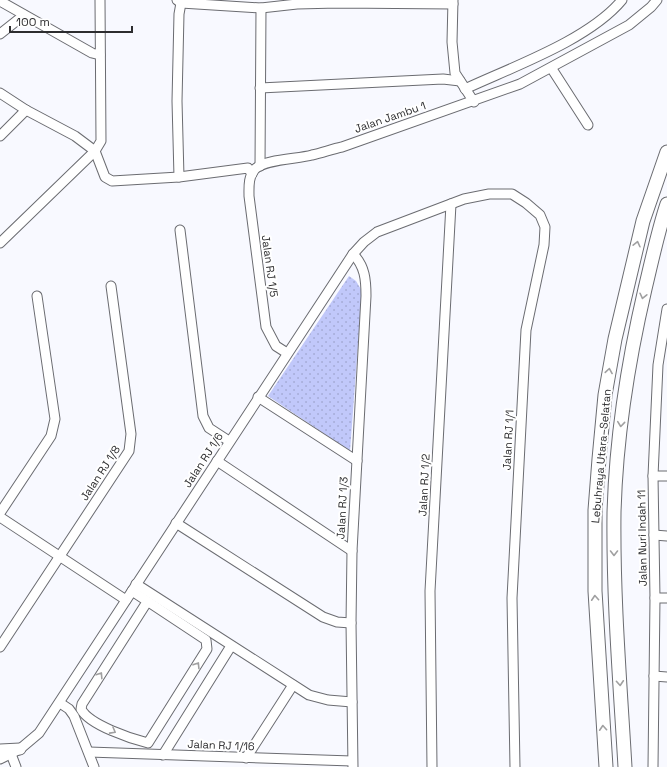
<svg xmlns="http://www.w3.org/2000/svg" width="667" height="767" viewBox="0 0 667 767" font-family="'Space Grotesk',sans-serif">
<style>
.park{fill:url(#park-dots)}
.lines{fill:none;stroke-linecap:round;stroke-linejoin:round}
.minor-casing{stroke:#6b6c71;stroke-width:11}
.major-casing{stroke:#6b6c71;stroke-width:13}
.highway-casing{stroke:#6b6c71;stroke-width:15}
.minor{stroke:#fff;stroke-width:9}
.major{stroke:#fff;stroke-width:11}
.highway{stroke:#fff;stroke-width:13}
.oneway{stroke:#a0a0a1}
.labels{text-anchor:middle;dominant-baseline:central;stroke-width:4;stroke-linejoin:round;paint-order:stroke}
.street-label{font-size:11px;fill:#2d2d2f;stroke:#fff}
</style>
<defs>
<pattern id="park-dots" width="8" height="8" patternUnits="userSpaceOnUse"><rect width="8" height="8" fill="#c1c8fa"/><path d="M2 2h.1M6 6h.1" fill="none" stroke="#a6acd7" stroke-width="1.8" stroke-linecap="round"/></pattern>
</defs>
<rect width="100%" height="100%" fill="#f8f9ff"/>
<polygon class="park" points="349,276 356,281 362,291 350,451 268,396"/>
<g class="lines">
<defs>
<g id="minor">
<polyline points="177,0 181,3 261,8 297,4 338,3 453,4"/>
<polyline points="453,0 452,42 455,73 474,102"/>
<polyline points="0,1 92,53 100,55"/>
<polyline points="0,34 24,15"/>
<polyline points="552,69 588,125"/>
<polyline points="260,88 443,79 460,81"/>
<path d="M465,89c47,-22 124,-49 157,-89"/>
<polyline points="0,93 26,110 75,136 95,151"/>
<polyline points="0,136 26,110"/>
<polyline points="95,151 105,177 112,181 179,177 248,168 252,174"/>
<polyline points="260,166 261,8"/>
<polyline points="179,177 177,101 179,14 181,3"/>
<polyline points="180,230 203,416 209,428 229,441"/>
<polyline points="0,243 95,151 101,141 100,0"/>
<path d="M287,353l-11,-7 -10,-19 -17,-131c0,-9 -1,-19 6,-27 10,-10 43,-10 57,-14 10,-2 20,-6 30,-8l178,-63 109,-59 22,-18 6,-7"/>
<polyline points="258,397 357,461"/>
<polyline points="217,461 352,551"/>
<polyline points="653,476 667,476"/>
<polyline points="0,513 51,436 55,419 37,296"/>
<polyline points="0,517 126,600"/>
<polyline points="176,523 323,617 337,622 351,623"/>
<polyline points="654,535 667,536"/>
<polyline points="136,584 309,695 328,700 352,702"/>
<path d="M132,591l74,49 1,9 -59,94c-16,-4 -59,-18 -67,-34l1,-5 65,-102"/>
<polyline points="655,598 667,598"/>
<polyline points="0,647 129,451 131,434 111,286"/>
<polyline points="654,676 667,677"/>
<polyline points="60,703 69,709 74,716 94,767"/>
<polyline points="89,752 352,761"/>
<polyline points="11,754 16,767"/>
<polyline points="163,755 231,646"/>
<polyline points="246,758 293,685"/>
<polyline points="0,759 20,749 39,733 353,254 364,242 377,232 464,199 489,194 512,194 526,203 540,215 545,227 544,245 526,330 512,598 515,767"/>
<path d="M353,767l-2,-144 1,-72 14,-255c0,-16 -1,-30 -13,-42"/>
<polyline points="432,767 430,591 451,204"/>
<polyline points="653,767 655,598 653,476 658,365 667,309"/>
</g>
<polyline id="major" points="0,750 20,749"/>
<g id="highway">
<polyline points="606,767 595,591 595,510 599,459 605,395 615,339 643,221 667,152"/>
<path d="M625,767c-5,-85 -12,-169 -11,-254 2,-75 14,-151 31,-224 7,-29 13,-58 22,-85"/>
</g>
</defs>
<use href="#minor" class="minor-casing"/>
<use href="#major" class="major-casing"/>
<use href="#highway" class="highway-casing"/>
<use href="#minor" class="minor"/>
<use href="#major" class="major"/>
<use href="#highway" class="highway"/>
</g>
<defs><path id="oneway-chevron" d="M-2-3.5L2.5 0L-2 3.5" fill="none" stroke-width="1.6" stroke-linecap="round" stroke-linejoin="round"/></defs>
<g class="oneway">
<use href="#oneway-chevron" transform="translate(637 244) rotate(-77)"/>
<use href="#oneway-chevron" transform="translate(643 296) rotate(103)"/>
<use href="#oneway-chevron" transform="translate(609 371) rotate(-81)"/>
<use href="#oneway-chevron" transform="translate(621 424) rotate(96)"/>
<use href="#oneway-chevron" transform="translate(614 553) rotate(90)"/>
<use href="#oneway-chevron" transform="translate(595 598) rotate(-94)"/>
<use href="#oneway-chevron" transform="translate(197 665) rotate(-58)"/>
<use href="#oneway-chevron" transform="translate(100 675) rotate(-57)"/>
<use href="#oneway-chevron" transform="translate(620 683) rotate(86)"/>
<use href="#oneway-chevron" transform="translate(603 728) rotate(-94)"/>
<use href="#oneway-chevron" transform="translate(113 731) rotate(29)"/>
</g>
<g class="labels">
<g class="street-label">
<text transform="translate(390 117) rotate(-19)">Jalan Jambu 1</text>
<text transform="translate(270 266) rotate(82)">Jalan RJ 1/5</text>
<text transform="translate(508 440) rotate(-87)">Jalan RJ 1/1</text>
<text transform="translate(601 456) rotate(-85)">Lebuhraya Utara–Selatan</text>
<text transform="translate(203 460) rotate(-57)">Jalan RJ 1/6</text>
<text transform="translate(100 473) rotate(-57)">Jalan RJ 1/8</text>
<text transform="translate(424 485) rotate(-87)">Jalan RJ 1/2</text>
<text transform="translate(342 508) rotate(-87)">Jalan RJ 1/3</text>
<text transform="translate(642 538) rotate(-91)">Jalan Nuri Indah 11</text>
<text transform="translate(221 745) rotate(2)">Jalan RJ 1/16</text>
</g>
</g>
<path d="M10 26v6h122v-6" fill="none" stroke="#2d2d2f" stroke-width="2"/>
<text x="16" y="26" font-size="12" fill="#2d2d2f" stroke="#ffffff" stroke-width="3" paint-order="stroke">100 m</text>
</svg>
